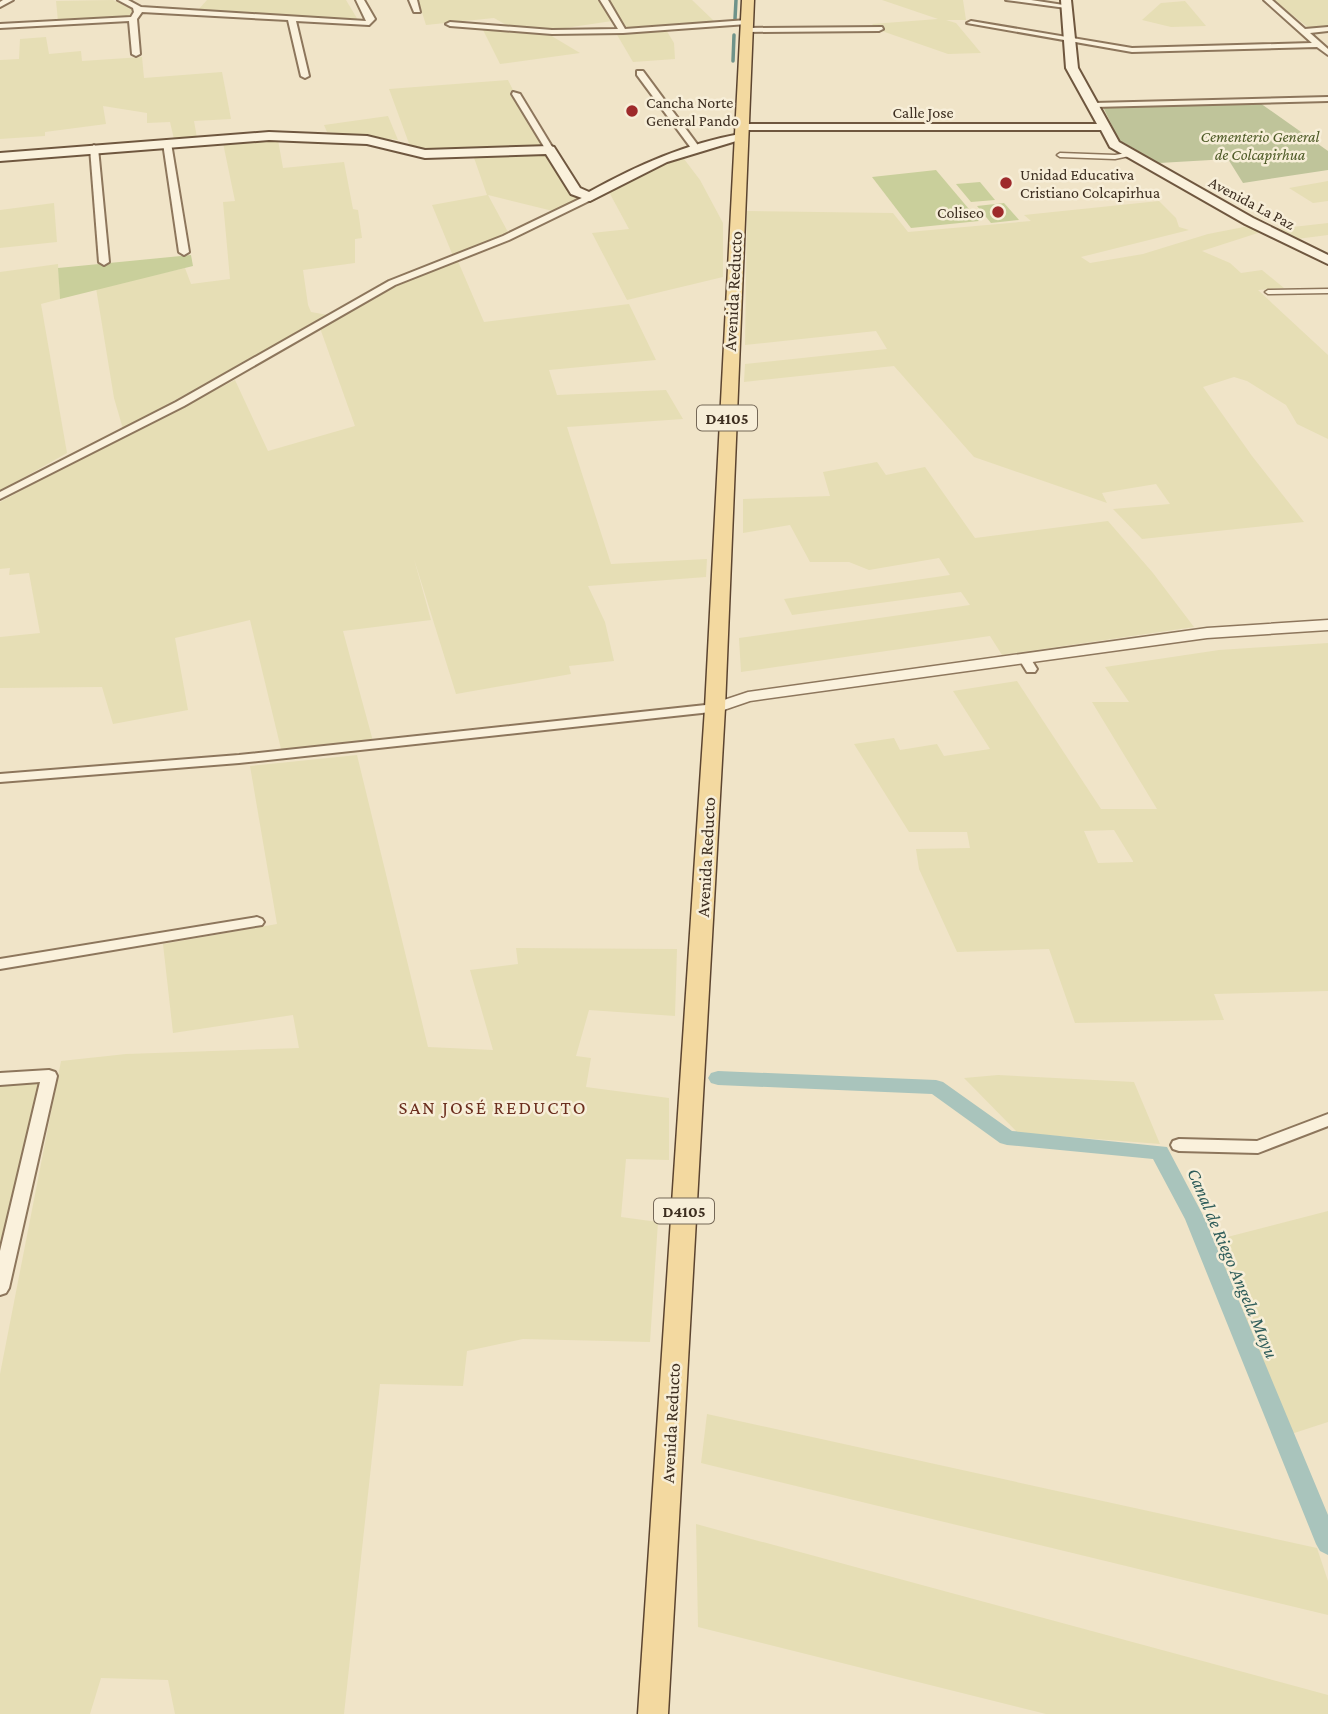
<svg xmlns="http://www.w3.org/2000/svg" width="1328" height="1714" viewBox="0 0 1328 1714" font-family="'Crimson Pro',serif">
<style>
.farmland{fill:#e6deb5;fill-rule:evenodd}
.green{fill:#c9cf9b}
.cemetery{fill:#bfc49a}
.lines{fill:none;stroke-linecap:round;stroke-linejoin:round}
.stream{stroke:#6f938a;stroke-width:3.5}
.canal{fill:#a9c4bc;fill-rule:evenodd}
.pedestrian-casing{stroke:#8d765c;stroke-width:3}
.minor-casing{stroke:#8d765c;stroke-width:4}
.tertiary-casing{stroke:#8d765c;stroke-width:3}
.secondary-casing{stroke:#6f573f;stroke-width:4}
.primary-casing{stroke:#5b4430;stroke-width:3}
.pedestrian{fill:#faf1dc;fill-rule:evenodd}
.minor{fill:#faf1dc;fill-rule:evenodd}
.tertiary{fill:#faf1dc;fill-rule:evenodd}
.secondary{fill:#faf1dc;fill-rule:evenodd}
.primary{fill:#f3d9a0;fill-rule:evenodd}
.poi-dot{fill:#9e2a2b;stroke:#f7eed8;stroke-width:2.5}
.labels{text-anchor:middle;dominant-baseline:central;stroke-width:5;stroke-linejoin:round;paint-order:stroke}
.far-poi-label{font-size:16px;fill:#3d2e20;stroke:#f7eed8;text-anchor:start}
.far-street-label{font-size:16px;fill:#3d2e20;stroke:#f7eed8}
.far-park-label{font-size:16px;font-style:italic;fill:#4d5a26;stroke:#f7eed8}
.shield{fill:#f7eed8;stroke:#756857;stroke-width:2}
.shield-label{font-size:16px;font-weight:bold;fill:#3d2e20}
.street-label{font-size:18px;fill:#3d2e20;stroke:#f7eed8}
.neighbourhood-label{font-size:19px;letter-spacing:2px;fill:#6b2e1e;stroke:#f7eed8}
.water-label{font-size:19px;font-style:italic;fill:#2f5d5a;stroke:#f7eed8}
</style>
<rect width="100%" height="100%" fill="#f0e4c8"/>
<g class="farmland">
<polygon points="113,0 133,9 129,18 58,21 56,1"/>
<polygon points="207,0 346,0 358,20 198,10"/>
<polygon points="418,0 599,0 612,21 552,30 510,27 494,18 426,25"/>
<polygon points="609,0 692,0 714,21 634,29 625,26"/>
<polygon points="882,0 963,0 966,20 946,20 956,23 981,53 948,54 879,30 872,24 938,19"/>
<polygon points="1273,0 1328,0 1328,27 1309,28"/>
<polygon points="1185,1 1206,26 1171,27 1142,20 1161,3"/>
<polygon points="482,28 550,35 580,53 500,64"/>
<polygon points="665,28 674,43 675,59 633,62 616,33"/>
<polygon points="46,37 49,54 81,51 82,61 142,57 144,78 222,72 231,119 194,121 197,138 174,139 170,122 147,123 147,113 103,106 106,124 45,132 45,136 0,139 0,60 19,59 20,39"/>
<polygon points="508,80 513,90 510,92 542,146 411,149 389,89"/>
<polygon points="388,116 398,140 327,132 324,125"/>
<polygon points="278,140 283,168 344,162 353,209 358,210 362,238 355,239 355,263 303,270 308,305 311,312 328,315 123,429 114,398 96,288 185,268 191,284 230,279 223,202 235,201 223,143"/>
<polygon points="547,153 570,194 582,199 557,212 488,195 509,234 453,256 432,205 487,195 473,155"/>
<polygon points="681,155 700,180 723,223 723,277 627,300 592,233 629,229 609,192 670,157"/>
<polygon points="1328,181 1328,201 1313,203 1289,188"/>
<polygon points="1159,201 1176,218 1179,227 1189,230 1081,257 1090,263 1143,254 1208,234 1249,226 1261,232 1202,251 1230,263 1241,273 1262,270 1284,288 1258,290 1328,355 1328,439 1297,424 1286,405 1247,381 1234,377 1203,387 1252,456 1304,522 1142,539 1113,509 1170,504 1156,484 1102,493 1107,503 974,457 894,366 744,382 745,364 887,349 876,331 745,345 747,211 893,213 908,232 1031,221 1024,215"/>
<polygon points="54,203 57,242 0,248 0,210"/>
<polygon points="1328,223 1328,235 1297,239 1275,229"/>
<polygon points="457,259 484,322 629,304 656,360 549,370 557,395 666,390 683,419 567,427 611,564 707,559 706,577 588,586 605,622 614,661 569,666 571,674 456,694 414,559 431,620 343,631 373,741 281,749 250,620 175,638 188,710 113,724 102,687 0,688 0,637 40,633 29,573 9,575 10,568 0,569 0,502 83,457 235,380 268,451 355,426 320,328 407,278"/>
<polygon points="58,264 60,299 41,304 67,453 0,491 0,272"/>
<polygon points="877,462 886,475 925,467 975,538 1108,521 1153,573 1194,627 1002,655 990,636 741,672 739,638 970,605 961,592 792,615 784,599 950,575 939,558 869,570 849,562 810,562 790,525 743,533 743,499 830,496 823,472"/>
<path d="M1328,643v348l-114,3 10,26 -149,3 -26,-74 -92,3 -38,-83 -3,-20 54,-1 -3,-16h-58l-55,-88 40,-6 6,12 37,-6 7,12 46,-7 -37,-58 64,-10 84,128h56l-65,-107h37l-24,-35 114,-17zM1114,830l19,31v1l-35,1 -14,-32z"/>
<polygon points="357,755 428,1047 493,1050 470,970 518,964 516,948 677,949 675,1016 589,1010 576,1056 591,1058 586,1087 669,1098 669,1160 626,1159 621,1217 658,1222 650,1342 523,1339 467,1351 463,1386 380,1384 344,1714 175,1714 168,1680 101,1678 90,1714 0,1714 0,1374 61,1061 126,1054 299,1048 293,1015 173,1033 163,944 277,924 250,766"/>
<polygon points="998,1075 1134,1082 1160,1144 1018,1133 964,1078"/>
<polygon points="40,1083 0,1276 0,1086"/>
<polygon points="1328,1211 1328,1422 1285,1436 1204,1243"/>
<polygon points="707,1414 1317,1548 1328,1581 1328,1615 701,1463"/>
<polygon points="696,1524 1328,1695 1328,1714 1046,1714 698,1627"/>
</g>
<g class="green">
<polygon points="936,170 979,221 911,228 872,177"/>
<polygon points="980,182 995,200 971,202 956,184"/>
<polygon points="1004,203 1019,220 991,223 977,206"/>
<polygon points="191,255 193,266 60,299 58,268"/>
</g>
<polygon class="cemetery" points="1260,103 1328,151 1328,170 1243,183 1228,159 1159,163 1119,140 1103,107"/>
<g class="lines">
<g class="stream">
<polyline points="735,19 736,0"/>
<polyline points="733,61 734,35"/>
</g>
<polygon class="canal" points="718,1071 936,1080 943,1082 1012,1131 1167,1147 1205,1219 1328,1515 1328,1555 1320,1551 1316,1544 1185,1219 1153,1159 1007,1145 1000,1143 932,1094 718,1085 711,1083 708,1078 711,1073"/>
<defs>
<g id="pedestrian">
<polygon points="1132,152 1134,153 1134,155 1115,159 1060,157 1057,155 1060,153 1115,155"/>
<polygon points="1328,289 1328,293 1268,294 1265,292 1268,290"/>
</g>
<g id="minor">
<polygon points="3,0 13,0 0,7 0,2"/>
<polygon points="118,0 128,0 141,7 366,21 356,0 364,0 375,19 369,25 296,21 309,76 305,78 301,76 288,20 142,12 137,19 140,54 136,56 132,54 129,21 0,28 0,24 131,17 134,12 133,8"/>
<polygon points="409,0 417,0 420,12 414,12"/>
<polygon points="600,0 608,0 625,29 747,20 751,22 747,24 623,33 552,34 450,26 446,24 450,22 552,30 618,29"/>
<polygon points="1006,0 1031,0 1070,6 1066,8"/>
<polygon points="1264,0 1272,0 1305,29 1328,27 1328,31 1310,33 1328,49 1328,55 1317,47 1132,52 967,23 971,21 1132,48 1312,43"/>
<polygon points="882,27 883,29 879,31 746,32 742,30 746,28"/>
<polygon points="637,71 643,71 697,144 697,148 691,148 637,75"/>
<polygon points="513,92 520,94 554,150 553,152 546,150 512,94"/>
<polygon points="1328,97 1328,101 1094,107 1090,105 1094,103"/>
<polygon points="167,140 171,143 189,252 184,255 179,252 163,143"/>
<polygon points="94,145 98,148 109,262 104,265 99,262 90,148"/>
<polygon points="590,194 595,197 593,199 509,240 395,285 184,406 0,499 0,492 176,402 389,281 503,236"/>
<polygon points="1025,655 1029,656 1037,669 1035,672 1027,672 1019,659"/>
<polygon points="715,704 720,705 721,708 720,711 239,763 0,782 0,774 239,755"/>
<polygon points="257,917 262,919 264,922 262,925 0,969 0,959"/>
<polygon points="49,1070 55,1072 57,1076 9,1288 6,1293 0,1295 0,1251 40,1082 0,1085 0,1073"/>
<polygon points="1328,1114 1328,1126 1258,1153 1179,1151 1173,1149 1171,1145 1173,1141 1179,1139 1257,1141"/>
</g>
<polygon id="tertiary" points="1328,620 1328,630 1207,638 750,701 715,713 707,708 709,705 748,692 1207,628"/>
<g id="secondary">
<polygon points="1061,0 1071,0 1078,68 1119,142 1253,218 1328,255 1328,264 1245,224 1110,147 1101,130 741,130 735,127 741,124 1097,124 1066,68"/>
<path d="M269,132l98,4 58,14 125,-4 4,1 26,41 9,4c49,-27 96,-48 151,-58l6,4 -79,24 -77,39 -19,-7 -25,-40 -121,4 -58,-14 -98,-4 -269,21v-8z"/>
</g>
<polygon id="primary" points="742,0 754,0 725,708 668,1714 638,1714 705,708"/>
</defs>
<use href="#pedestrian" class="pedestrian-casing"/>
<use href="#minor" class="minor-casing"/>
<use href="#tertiary" class="tertiary-casing"/>
<use href="#secondary" class="secondary-casing"/>
<use href="#primary" class="primary-casing"/>
<use href="#pedestrian" class="pedestrian"/>
<use href="#minor" class="minor"/>
<use href="#tertiary" class="tertiary"/>
<use href="#secondary" class="secondary"/>
<use href="#primary" class="primary"/>
</g>
<g class="poi-dot">
<circle cx="632" cy="111" r="7"/>
<circle cx="1006" cy="183" r="7"/>
<circle cx="998" cy="212" r="7"/>
</g>
<g class="labels">
<g class="far-poi-label">
<text x="646" y="102">Cancha Norte<tspan x="646" dy="18">General Pando</tspan></text>
<text x="1020" y="174">Unidad Educativa<tspan x="1020" dy="18">Cristiano Colcapirhua</tspan></text>
<text x="984" y="212" text-anchor="end">Coliseo</text>
</g>
<g class="far-street-label">
<text x="923" y="112">Calle Jose</text>
<text transform="translate(1252 203) rotate(28)">Avenida La Paz</text>
</g>
<g class="far-park-label">
<text x="1260" y="136">Cementerio General<tspan x="1260" dy="18">de Colcapirhua</tspan></text>
</g>
<g class="shield">
<rect x="697" y="405.5" width="60" height="25" rx="5"/>
<rect x="654" y="1198.5" width="60" height="25" rx="5"/>
</g>
<g class="shield-label">
<text x="727" y="418">D4105</text>
<text x="684" y="1211">D4105</text>
</g>
<g class="street-label">
<text transform="translate(733 291) rotate(-87)">Avenida Reducto</text>
<text transform="translate(706 857) rotate(-87)">Avenida Reducto</text>
<text transform="translate(671 1423) rotate(-87)">Avenida Reducto</text>
</g>
<g class="neighbourhood-label">
<text x="493" y="1107">SAN JOSÉ REDUCTO</text>
</g>
<g class="water-label">
<text transform="translate(1233 1263) rotate(67)">Canal de Riego Angela Mayu</text>
</g>
</g>
</svg>
